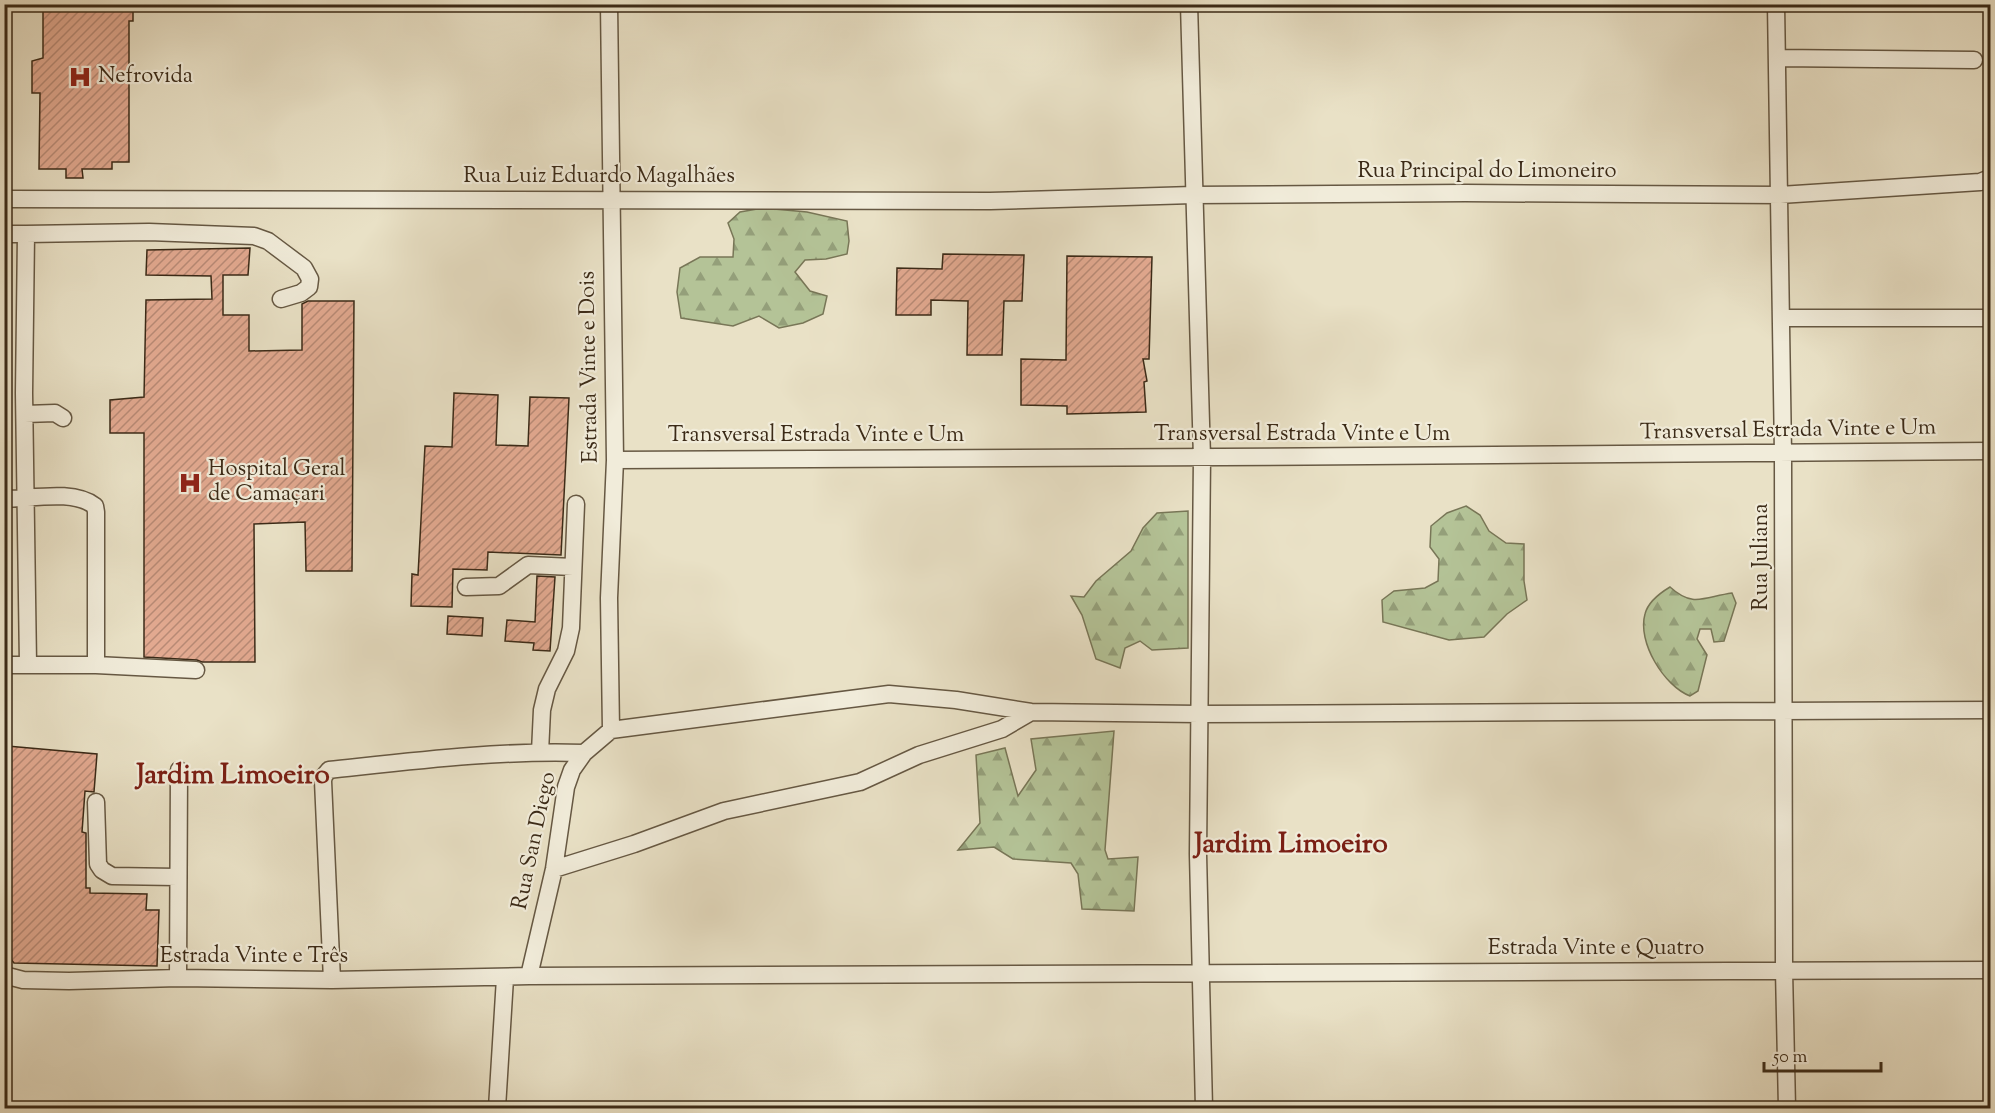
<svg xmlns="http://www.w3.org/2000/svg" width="1995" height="1113" viewBox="0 0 1995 1113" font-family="'Sorts Mill Goudy',serif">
  <defs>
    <pattern id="forest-firs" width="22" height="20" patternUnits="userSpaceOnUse" patternTransform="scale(1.5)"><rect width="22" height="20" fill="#b4c397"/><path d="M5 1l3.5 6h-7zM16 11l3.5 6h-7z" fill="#949f7a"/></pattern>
    <pattern id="building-hatch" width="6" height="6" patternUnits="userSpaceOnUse" patternTransform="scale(1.5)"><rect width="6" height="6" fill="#e2a990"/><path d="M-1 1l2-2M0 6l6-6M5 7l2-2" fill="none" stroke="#b88a75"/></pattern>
  </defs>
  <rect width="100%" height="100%" fill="#e9e1c6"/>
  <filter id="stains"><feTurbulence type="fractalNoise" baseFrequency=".00333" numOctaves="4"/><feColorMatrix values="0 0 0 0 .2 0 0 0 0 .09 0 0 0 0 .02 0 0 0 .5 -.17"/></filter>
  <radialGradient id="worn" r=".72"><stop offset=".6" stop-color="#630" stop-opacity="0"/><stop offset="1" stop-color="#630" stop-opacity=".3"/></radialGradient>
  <path fill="url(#forest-firs)" stroke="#787657" stroke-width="1.5" d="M763,208L807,212L847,221L849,241L847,254L826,259L805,260L795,272L810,291L827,296L823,314L803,323L779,328L759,316L733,326L681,318L677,292L680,268L700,257H733L734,239L728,223L740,212Z
    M1466,506L1480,515L1489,531L1506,543L1524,544V581L1527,600L1507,614L1484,637L1449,640L1383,622L1382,600L1394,591L1425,588L1438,581L1439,559L1430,547L1431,526L1447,513Z
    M1188,511V648L1152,650L1140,641L1125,648L1120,668L1096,659L1082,615L1071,596L1084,597L1096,581L1131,551L1143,528L1157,513Z
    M1670,587C1693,608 1704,597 1732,593L1736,603L1724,641L1714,642L1711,629H1700L1697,639L1707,655L1698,691L1690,696C1664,686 1637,642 1645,614C1648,602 1660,593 1670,587Z
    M1114,731L1105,850L1108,859L1138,857L1134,911L1082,909L1078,874L1071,863L1013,859L994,847L958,850L980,823L976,755L1005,748L1018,796L1036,770L1031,739Z"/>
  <path fill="url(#building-hatch)" stroke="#3b2a17" stroke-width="1.5" d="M43,4H133V21H129V162H112V169H82L83,178H66V169H39L40,93H32V61L43,58Z
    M250,248L248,275H223V315H249V351L302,350V304L308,301H354L352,571H306L305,522L254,524L255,662H202L197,660L144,657V433H110V400L144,397L146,300L212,299L211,276L146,275L147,250Z
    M943,254L1024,255L1022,301H1004L1002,355H967L968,301L931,300V315H896L897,268L942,269Z
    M1067,256L1152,257L1149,359H1143L1147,381L1144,382L1146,412L1067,414V406L1021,405V359L1066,360Z
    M454,393L498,395L496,445L528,446L530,397L569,398L561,555L488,552L487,570L453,569L452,607L411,606L412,574L418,575L425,446L452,447Z
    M537,576L555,577L550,651L533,650L534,643L505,641L507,620L535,622Z
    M448,616L483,618L482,636L447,634Z
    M7,746L97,754L94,792L85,791L82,832L86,833V888H90V893L147,894L146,910H159L157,966L14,963L6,953L7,831L4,774Z"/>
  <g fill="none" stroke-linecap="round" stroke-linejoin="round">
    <g stroke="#665843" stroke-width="19">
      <path id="minor" d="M609,4L615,460L609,598L611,730
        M1189,4L1202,458L1198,854L1204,1108
        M1776,4L1783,454L1784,970L1787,1108
        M1777,58L1974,60
        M4,199L990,201L1193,195L1465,193L1780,195L1980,182L1990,178
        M4,234H26L24,393L28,664
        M26,234L149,232L254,236L268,241L304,268L310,279L309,287L301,293L281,299
        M1781,318H1990
        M25,414L55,413L63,418
        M615,460C1073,456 1532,458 1990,451
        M4,499C31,499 73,489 95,506L96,512V665H4
        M466,587L499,586L528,565L573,567
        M96,665L196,670
        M611,730L889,694L956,700L1031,712L1199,714L1990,710
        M540,752L542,710L547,689L566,651L571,628L576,504
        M96,802L98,864L102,870L112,876L177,877
        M554,869L634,844L724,811L860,782L919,755L1002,729L1031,712
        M4,975L23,980L69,981L178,978L332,980L529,976L1990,970
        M529,976L554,869L566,787L572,770L584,753L611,730
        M178,978L179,770
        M332,980L323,781L324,776L329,770C413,761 499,750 584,753
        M497,1108L505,978"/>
    </g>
    <use href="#minor" stroke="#f1ecda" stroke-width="16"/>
  </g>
  <defs>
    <g id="hospital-bare" transform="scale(1.8)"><path d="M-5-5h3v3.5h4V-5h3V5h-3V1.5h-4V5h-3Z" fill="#8f2418" stroke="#f1ecda" stroke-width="2.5" paint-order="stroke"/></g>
  </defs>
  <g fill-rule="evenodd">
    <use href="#hospital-bare" x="80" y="77"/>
    <use href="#hospital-bare" x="190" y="483"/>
  </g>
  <g text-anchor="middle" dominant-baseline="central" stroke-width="4.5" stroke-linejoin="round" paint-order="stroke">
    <g font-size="22" fill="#3b2a17" stroke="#f1ecda" text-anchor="start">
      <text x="98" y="77">Nefrovida</text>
      <text x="208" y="470">Hospital Geral<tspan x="208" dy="25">de Camaçari</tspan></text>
    </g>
    <g font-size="22" fill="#3b2a17" stroke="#f1ecda">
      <text x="1487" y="172">Rua Principal do Limoneiro</text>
      <text x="599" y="177">Rua Luiz Eduardo Magalhães</text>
      <text transform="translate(590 367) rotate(-91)">Estrada Vinte e Dois</text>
      <text transform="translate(1788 431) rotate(-1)">Transversal Estrada Vinte e Um</text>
      <text x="1302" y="435">Transversal Estrada Vinte e Um</text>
      <text x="816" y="436">Transversal Estrada Vinte e Um</text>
      <text transform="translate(1762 557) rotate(-90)">Rua Juliana</text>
      <text transform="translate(535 841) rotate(-78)">Rua San Diego</text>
      <text x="1596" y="949">Estrada Vinte e Quatro</text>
      <text x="254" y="957">Estrada Vinte e Três</text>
    </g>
    <g font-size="28" font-weight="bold" fill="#7a1f14" stroke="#f1ecda">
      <text x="233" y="776">Jardim Limoeiro</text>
      <text x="1291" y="845">Jardim Limoeiro</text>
    </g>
  </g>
  <rect width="1995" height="1113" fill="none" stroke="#e9e1c6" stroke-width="24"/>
  <rect x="6" y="6" width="1983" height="1101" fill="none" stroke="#3b2a17" stroke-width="3"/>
  <rect x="12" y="12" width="1971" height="1089" fill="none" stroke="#3b2a17" stroke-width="1.5"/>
  <path d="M1764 1062v9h117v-9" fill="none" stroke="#3b2a17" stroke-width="3"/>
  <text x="1773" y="1062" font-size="18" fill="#3b2a17" stroke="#f1ecda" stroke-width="4.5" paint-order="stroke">50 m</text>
  <rect width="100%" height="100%" filter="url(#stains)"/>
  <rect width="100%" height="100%" fill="url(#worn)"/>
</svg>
